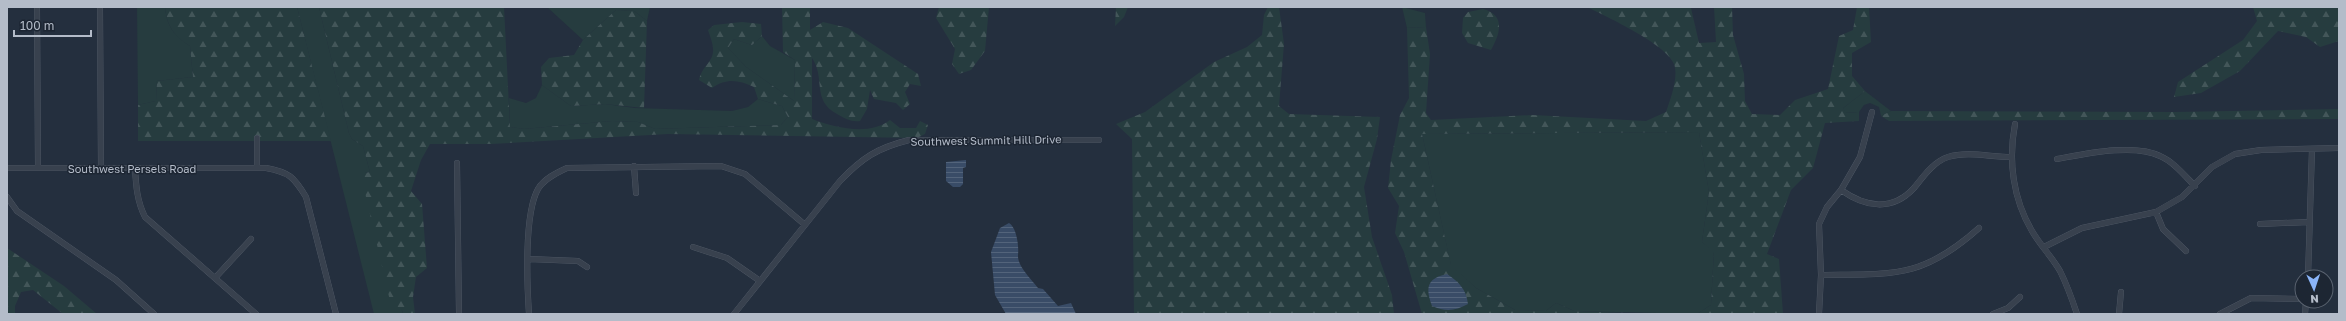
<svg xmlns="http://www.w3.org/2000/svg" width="2346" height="321" viewBox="0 0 2346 321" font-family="'Golos Text',sans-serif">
  <defs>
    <pattern id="forest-firs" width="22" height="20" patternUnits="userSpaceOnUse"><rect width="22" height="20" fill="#263c3f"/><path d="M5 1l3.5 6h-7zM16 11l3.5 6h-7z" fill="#435659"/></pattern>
    <pattern id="water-rules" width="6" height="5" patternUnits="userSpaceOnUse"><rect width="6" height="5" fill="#394c67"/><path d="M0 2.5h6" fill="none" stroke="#53647b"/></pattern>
  </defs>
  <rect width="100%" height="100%" fill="#242f3e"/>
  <path fill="#263c3f" d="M137,7H165C167,27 174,35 190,46L193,77L157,81L156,101L138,105Z
    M297,7H319L349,133L352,139L363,146L370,172L365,173L403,314H374Z
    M547,7H650L647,21L634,11L616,10L583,40Z
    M1402,7L1425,13L1426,27L1407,28Z
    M762,36L770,46L795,60L794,101L746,67L728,48L734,39L752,45Z
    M542,85L571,106L605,104L635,108L732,111L748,107L758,99L782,106L788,117L781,125L655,129L638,122L612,121L524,129L510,127L509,98L526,103L536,98Z
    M1865,91L1891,111L1881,116L1879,107L1870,103L1864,105L1859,112L1845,113L1843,108Z
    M1699,132L1709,192L1702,242L1714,251L1711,305L1697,314L1574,311L1556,303L1546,311L1515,310L1476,288L1451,266L1422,134Z"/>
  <path fill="url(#forest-firs)" d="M165,7H297L331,141H138V105L156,101L157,81L193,77L190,46C174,36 167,26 165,7Z
    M319,7H504L510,127L524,129L612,121L638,122L655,129L781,125L788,117L782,106L758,99L754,87C738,80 727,78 712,88L699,80C702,66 712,63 713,52C714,46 710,36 708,30L714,25L742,22L761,24L762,36L752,45L734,39L728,48L746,67L794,101L795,60L783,52L782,7H810V30L823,22L848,28L918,74L921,86L910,84L905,92L910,104L903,110L896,103L874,99L870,90L867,109L860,121C851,122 846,119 837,114C811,100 826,78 812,58V119C835,128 870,136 890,120L900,128H916L920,121L928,125L925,134L917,138L668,134L491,144H430L421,160L411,191L422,204L427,268L416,277L413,297L415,314H403L402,310L390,301L363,184L365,173L370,172L363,146L352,139L349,133Z
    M939,7H989L985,51L971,70L959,74L952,64L955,49L936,18Z
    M1116,7H1128L1124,17L1115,26Z
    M1268,7H1279L1284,44L1279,106L1289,114L1380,117L1377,139L1364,187L1372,237L1392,295L1394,314H1134L1132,139L1116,124L1145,112L1214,62L1247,47L1262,35L1264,15Z
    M1587,7L1691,8L1699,43L1716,42L1714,7H1732L1733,35L1744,74L1745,101L1752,114L1780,115L1795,100L1828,89L1839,36L1853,30L1857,7H1869L1871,42L1852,53V76L1865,91L1843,108L1846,113L1859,112V121L1825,123L1813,168L1791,190L1767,254L1779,259L1783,314H1697L1711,305L1714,252L1702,242L1709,192L1699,132L1422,134L1451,265L1476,288L1515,310L1546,311L1556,303L1574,311L1655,314H1422L1404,252L1395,233L1399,206L1388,188L1391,160L1400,115L1409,98L1407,28L1426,27L1430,54L1426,113L1431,120L1533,115L1646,121L1666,112C1670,100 1679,77 1674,64C1666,44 1607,17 1587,7Z
    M2253,7H2339V41L2320,47L2306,37L2278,31L2240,71L2201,93L2174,97L2178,82L2243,40L2257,21Z
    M1483,9C1506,15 1500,34 1491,50L1468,43L1462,33L1463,18L1468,12Z
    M616,10L634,11L647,21L644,108L605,104L571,106L542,85L541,67L549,58L574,55L583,40Z
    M2339,109V119L1889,121L1881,116L1891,111L2175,112Z
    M7,248L64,286L97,314H63L33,290L21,292L15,306V314H7Z"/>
  <path fill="url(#water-rules)" d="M966,160V167L963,168V184L960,187H953L946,181V162Z
    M1009,223C1017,228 1019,247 1018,255C1017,266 1032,280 1038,288L1043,289L1058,306L1071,303L1076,314H1006L995,295L991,252L1000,228Z
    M1447,274C1459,282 1466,289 1468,304C1455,311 1446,312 1432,306C1425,288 1427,278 1447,274Z"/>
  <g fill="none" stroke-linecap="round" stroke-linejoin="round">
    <g stroke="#565f6c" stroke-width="6">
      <path id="minor" d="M37,7L38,168
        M100,7L101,168
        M2015,124C2008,161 2013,199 2032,231C2040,245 2052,257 2060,271C2067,285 2072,299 2077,314
        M2057,159C2085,154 2134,143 2160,156C2174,162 2185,176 2195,186
        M457,163L459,314
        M634,166L636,193
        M7,168H266C289,172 294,177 306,197L336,314
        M135,168C136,186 137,201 145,217L256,314
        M257,168V138
        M1841,190C1865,207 1892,212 1914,188C1923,177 1933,162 1948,157C1968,151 1990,157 2011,157
        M7,197L17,211L116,280L154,314
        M2156,212L2163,229L2186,251
        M2260,224L2309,222
        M693,247L727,258L760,281
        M2044,247L2082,228L2156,212L2182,197L2212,167L2235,154L2261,150L2339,148
        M529,259L578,261L587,267
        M1821,275C1893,274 1922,279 1979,228
        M2308,277L2312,149
        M215,278L251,239
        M529,314C527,284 524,214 538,189C544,179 556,173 567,168L721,166L745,174L804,224
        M734,314L840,181C862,158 877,148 909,140H1099
        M1819,314L1821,275L1819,224L1827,207L1841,190L1860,157L1872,112
        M1993,314L2008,308L2020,297
        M2119,314L2121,292
        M2220,314L2251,298L2302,299
        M2305,314L2306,301"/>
    </g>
    <use href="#minor" stroke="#38414e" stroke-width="5.5"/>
  </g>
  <g text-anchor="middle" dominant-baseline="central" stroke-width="3" stroke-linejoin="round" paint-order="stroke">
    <g font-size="11" fill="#b4bcc9" stroke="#1d2633">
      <text transform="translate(986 140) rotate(-1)">Southwest Summit Hill Drive</text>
      <text x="132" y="168">Southwest Persels Road</text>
    </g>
  </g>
  <rect width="2346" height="321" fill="none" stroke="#b4bcc9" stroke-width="16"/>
  <g transform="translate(2314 289) rotate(177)"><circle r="19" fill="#1d2633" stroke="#59626f"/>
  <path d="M0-3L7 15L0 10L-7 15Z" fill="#8ab4f8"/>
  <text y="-6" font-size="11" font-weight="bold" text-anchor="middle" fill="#b4bcc9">N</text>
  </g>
  <path d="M14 30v6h77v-6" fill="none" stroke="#b4bcc9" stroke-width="2"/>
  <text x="20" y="30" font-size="12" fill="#b4bcc9" stroke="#1d2633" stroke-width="3" paint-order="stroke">100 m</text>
</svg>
